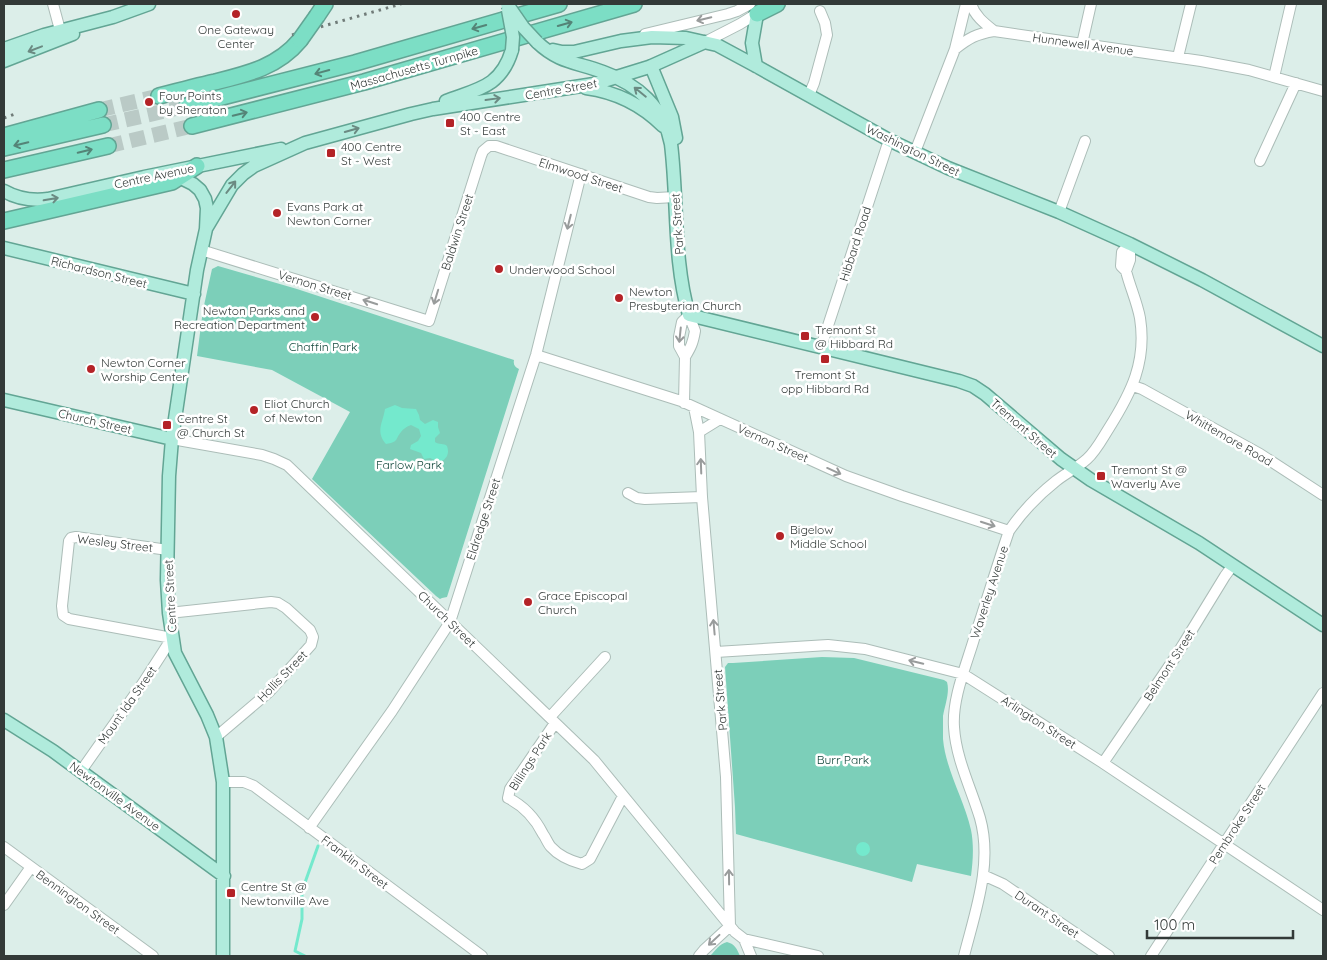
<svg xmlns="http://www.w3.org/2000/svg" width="1327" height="960" viewBox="0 0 1327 960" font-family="Quicksand,sans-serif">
  <rect width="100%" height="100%" fill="#dceee9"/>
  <path fill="#7ccfb9" d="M218,266L297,289L514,360C513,365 515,367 519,369L447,597L442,598L440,599L436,596L312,479L350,412L272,370L197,356L203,310L212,269Z
    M822,657L854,658L944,680L947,682C950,692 945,705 943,716C943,723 943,731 943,739C946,771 964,799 971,830C974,845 973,861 971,876L917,864L912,882L736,834L735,807L725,667L728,663H733Z
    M727,942C735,944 737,949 740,956H710C716,950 719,944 727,942Z"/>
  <path fill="#74e9cd" d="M395,405L402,408L416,409L419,415L420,420L425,424L433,420L438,422V427L440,433L435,438V442C439,445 444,443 447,446C450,454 446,460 439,462L430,458L424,459L421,453L410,449L411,445L418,441L421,436L419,429L411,425C408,426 403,429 401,432C395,439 399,442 386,444C375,431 383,423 385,409Z
    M856 849a7 7 0 1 1 14 0a7 7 0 1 1-14 0Z"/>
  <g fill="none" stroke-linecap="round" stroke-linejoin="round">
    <path stroke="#74e9cd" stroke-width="3" d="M305,956L295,951L302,919V891L318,846"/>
    <path stroke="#bacac6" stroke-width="15" stroke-dasharray="15 8" stroke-linecap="butt" d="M99,110L159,96
      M103,125L187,106
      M108,146L192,126"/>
    <g stroke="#acbdb8" stroke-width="12">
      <path id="minor" d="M53,4L60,30
        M971,4C975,16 984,23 994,31
        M645,34L728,14L737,11L750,4
        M705,42L740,24L761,11
        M1082,44L1091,4
        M955,49L966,4
        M1178,57L1191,4
        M1274,77L1291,4
        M809,95L814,83L827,35L825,23L820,11
        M915,152L955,49C969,38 976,34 994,31L1201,61L1249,70L1323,91
        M1260,161L1296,83
        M1059,212L1085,141
        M201,250L429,321L481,156L483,151L489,146H496L649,197L657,198L675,197
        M821,347L889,140
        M536,355L681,401L846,476L902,496L1009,531
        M1133,386L1142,389L1260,454L1323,495
        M684,403L685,357L679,346V337L682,322L689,315L695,331C693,343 691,347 685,357
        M694,407L699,432L702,497L726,777L730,926L704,950L699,956
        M699,432L720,419
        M172,439L262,455L274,459L287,465L594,760L735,932L744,939L818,956
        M628,493L637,498L645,499L702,497
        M169,613L271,602L278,603L286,608L310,630L313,637L311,645L269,692L216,737
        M716,652L828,645L865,649L963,674L1103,763L1323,910
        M550,717L605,657
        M555,723L510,789L508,798C524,806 535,818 543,834C546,838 548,844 551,847C559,856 571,861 582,864L590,859L623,796
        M1103,763L1176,656L1225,576L1233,565
        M81,771L143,683L172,638L69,619L63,615L62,606L69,541L71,538L76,537L168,550
        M223,782H244L254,786L482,956
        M309,828L392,711L450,622L536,355L581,174
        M4,847L153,956
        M983,875L1003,884L1109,956
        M4,905L31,867
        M744,939L751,956
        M964,956C975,912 993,864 980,818C971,788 956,759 954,727C952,699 966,666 974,639C986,603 997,566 1009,531C1022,512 1037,496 1056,481C1066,473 1077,468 1087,459C1096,451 1102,439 1109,428C1131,393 1147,362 1140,318C1137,302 1130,287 1126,271L1121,266L1122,252L1130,244V260L1126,271
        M1151,956L1224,844L1323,693"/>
    </g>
    <g stroke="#62a594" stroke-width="15">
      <path id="major" d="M537,42C559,63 576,62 603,72C637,84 664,107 671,144C678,201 673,260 689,315L959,381L973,386L985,394L1061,459L1091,480L1199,543L1323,625
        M4,49L44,35L113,17L149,4
        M553,50L562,52H574L621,41L652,37L686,38L717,45L756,66L889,140L948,168L1059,212L1130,244L1202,280L1323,346
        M4,61L73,34
        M651,66L672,117L676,138
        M756,66L752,43L757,14
        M586,88C616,92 641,104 663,126
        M446,101C478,89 501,87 512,50
        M169,172L193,184L200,190L205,199L207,208L206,229L197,270L172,439L169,476L167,580L169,613L175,653L207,715L216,737L223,782V956
        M4,191C18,199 32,201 48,199L144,177L281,149
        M207,227L232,185L243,174L254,166L305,143L411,114L433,109L594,84L649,67L705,42
        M4,248L194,294
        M4,400L172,439
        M4,720L53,751L224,876"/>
    </g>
    <g stroke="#62a594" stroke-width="18">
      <path id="highway" d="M757,14L777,4
        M317,16L325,4
        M159,96C178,91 197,86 215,82C247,74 278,67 300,40
        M187,106L355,63L559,4
        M192,126L364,82L634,4
        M4,136L99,110
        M4,148L103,125
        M4,170L108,146
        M4,221L172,182L197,166"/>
    </g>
    <use href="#minor" stroke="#fff" stroke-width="10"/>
    <use href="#major" stroke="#b0ebdc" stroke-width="12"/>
    <use href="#highway" stroke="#7cdec5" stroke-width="15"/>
    <path stroke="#707b78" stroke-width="3" stroke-dasharray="2.5 5" stroke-linecap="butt" d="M292,35L401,4
      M4,118L15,114"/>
    <g stroke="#62a594" stroke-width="15" stroke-linecap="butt">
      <path id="major-bridge" d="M507,4L523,27L537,42
        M508,10L513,37L512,50"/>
    </g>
    <g stroke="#62a594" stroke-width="18" stroke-linecap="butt">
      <path id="highway-bridge" d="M300,40L317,16"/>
    </g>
    <use href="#major-bridge" stroke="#b0ebdc" stroke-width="12"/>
    <use href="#highway-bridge" stroke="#7cdec5" stroke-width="15"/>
  </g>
  <defs><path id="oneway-shaft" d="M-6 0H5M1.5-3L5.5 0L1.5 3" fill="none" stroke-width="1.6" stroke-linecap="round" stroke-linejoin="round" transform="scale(1.25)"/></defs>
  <g stroke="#999c9c">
    <use href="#oneway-shaft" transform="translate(704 19) rotate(167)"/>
    <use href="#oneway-shaft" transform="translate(569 222) rotate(104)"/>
    <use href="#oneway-shaft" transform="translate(436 297) rotate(107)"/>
    <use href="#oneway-shaft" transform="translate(370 302) rotate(-162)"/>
    <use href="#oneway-shaft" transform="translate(680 335) rotate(96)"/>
    <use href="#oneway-shaft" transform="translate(701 466) rotate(-92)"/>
    <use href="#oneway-shaft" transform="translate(834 471) rotate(24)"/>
    <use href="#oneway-shaft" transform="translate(988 524) rotate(18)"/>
    <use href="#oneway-shaft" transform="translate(714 627) rotate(-95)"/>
    <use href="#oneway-shaft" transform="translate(916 662) rotate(-166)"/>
    <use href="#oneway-shaft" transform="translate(729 877) rotate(-91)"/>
    <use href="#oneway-shaft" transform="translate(714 940) rotate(137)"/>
  </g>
  <g stroke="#548477">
    <use href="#oneway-shaft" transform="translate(565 24) rotate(-16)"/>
    <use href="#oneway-shaft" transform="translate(479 27) rotate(164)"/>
    <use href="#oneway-shaft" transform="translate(322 72) rotate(165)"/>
    <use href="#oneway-shaft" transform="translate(240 114) rotate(-14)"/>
    <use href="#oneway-shaft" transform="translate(21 144) rotate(167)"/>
    <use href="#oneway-shaft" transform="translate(85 151) rotate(-13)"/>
  </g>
  <g stroke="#6b8a82">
    <use href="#oneway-shaft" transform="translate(35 49) rotate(159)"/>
    <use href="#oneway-shaft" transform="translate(640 92) rotate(-141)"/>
    <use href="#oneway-shaft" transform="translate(493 99) rotate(-8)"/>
    <use href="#oneway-shaft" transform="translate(352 130) rotate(-16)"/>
    <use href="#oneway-shaft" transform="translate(231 187) rotate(-52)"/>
    <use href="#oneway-shaft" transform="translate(51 199) rotate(-10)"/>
  </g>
  <g fill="#b42327" stroke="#fff" stroke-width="2">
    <circle cx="236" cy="14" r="5"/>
    <circle cx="149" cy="102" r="5"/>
    <rect x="445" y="118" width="10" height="10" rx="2.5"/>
    <rect x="326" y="148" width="10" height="10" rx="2.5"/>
    <circle cx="277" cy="213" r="5"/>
    <circle cx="499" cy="269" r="5"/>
    <circle cx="619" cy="298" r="5"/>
    <circle cx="315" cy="317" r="5"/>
    <rect x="800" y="331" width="10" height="10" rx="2.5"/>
    <rect x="820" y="354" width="10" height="10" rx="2.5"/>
    <circle cx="91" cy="369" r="5"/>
    <circle cx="254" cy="410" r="5"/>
    <rect x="162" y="420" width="10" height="10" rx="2.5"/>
    <rect x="1096" y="471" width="10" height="10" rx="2.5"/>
    <circle cx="780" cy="536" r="5"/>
    <circle cx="528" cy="602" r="5"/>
    <rect x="226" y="888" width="10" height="10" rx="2.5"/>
  </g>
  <g text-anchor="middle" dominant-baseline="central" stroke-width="5" stroke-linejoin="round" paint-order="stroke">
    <g font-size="12" fill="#333a38" stroke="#fff" text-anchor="start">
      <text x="236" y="29" text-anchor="middle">One Gateway<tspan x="236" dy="14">Center</tspan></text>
      <text x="159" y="95">Four Points<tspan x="159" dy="14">by Sheraton</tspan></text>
      <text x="460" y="116">400 Centre<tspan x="460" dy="14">St - East</tspan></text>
      <text x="341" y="146">400 Centre<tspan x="341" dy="14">St - West</tspan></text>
      <text x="287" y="206">Evans Park at<tspan x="287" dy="14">Newton Corner</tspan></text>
      <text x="509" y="269">Underwood School</text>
      <text x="629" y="291">Newton<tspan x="629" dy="14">Presbyterian Church</tspan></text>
      <text x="305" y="310" text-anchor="end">Newton Parks and<tspan x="305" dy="14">Recreation Department</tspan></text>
      <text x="815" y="329">Tremont St<tspan x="815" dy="14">@ Hibbard Rd</tspan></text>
      <text x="101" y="362">Newton Corner<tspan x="101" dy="14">Worship Center</tspan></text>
      <text x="825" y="374" text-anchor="middle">Tremont St<tspan x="825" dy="14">opp Hibbard Rd</tspan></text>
      <text x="264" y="403">Eliot Church<tspan x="264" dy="14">of Newton</tspan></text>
      <text x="177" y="418">Centre St<tspan x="177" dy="14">@ Church St</tspan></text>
      <text x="1111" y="469">Tremont St @<tspan x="1111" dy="14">Waverly Ave</tspan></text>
      <text x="790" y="529">Bigelow<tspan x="790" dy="14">Middle School</tspan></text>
      <text x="538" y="595">Grace Episcopal<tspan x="538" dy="14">Church</tspan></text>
      <text x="241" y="886">Centre St @<tspan x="241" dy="14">Newtonville Ave</tspan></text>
    </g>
    <g font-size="12" fill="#333a38" stroke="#fff">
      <text transform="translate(1083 44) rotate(8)">Hunnewell Avenue</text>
      <text transform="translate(414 68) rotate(-16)">Massachusetts Turnpike</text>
      <text transform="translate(561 89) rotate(-10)">Centre Street</text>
      <text transform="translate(913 150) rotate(26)">Washington Street</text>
      <text transform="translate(581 175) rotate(18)">Elmwood Street</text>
      <text transform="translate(154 176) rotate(-12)">Centre Avenue</text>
      <text transform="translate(677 224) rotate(-94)">Park Street</text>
      <text transform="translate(457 232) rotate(-72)">Baldwin Street</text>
      <text transform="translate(855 244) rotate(-72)">Hibbard Road</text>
      <text transform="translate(99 272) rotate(14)">Richardson Street</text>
      <text transform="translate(315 285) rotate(17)">Vernon Street</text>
      <text transform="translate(95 421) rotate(13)">Church Street</text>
      <text transform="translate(1024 428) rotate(41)">Tremont Street</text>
      <text transform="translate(1229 438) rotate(30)">Whittemore Road</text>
      <text transform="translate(773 443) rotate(24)">Vernon Street</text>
      <text transform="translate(483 519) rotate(-72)">Eldredge Street</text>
      <text transform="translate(115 543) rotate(7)">Wesley Street</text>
      <text transform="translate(989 592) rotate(-72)">Waverley Avenue</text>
      <text transform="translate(170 596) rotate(-93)">Centre Street</text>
      <text transform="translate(447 619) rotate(44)">Church Street</text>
      <text transform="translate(1169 665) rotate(-57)">Belmont Street</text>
      <text transform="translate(282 676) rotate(-46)">Hollis Street</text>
      <text transform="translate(720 700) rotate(-95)">Park Street</text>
      <text transform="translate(127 705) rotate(-55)">Mount Ida Street</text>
      <text transform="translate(1039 722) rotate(33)">Arlington Street</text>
      <text transform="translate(530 761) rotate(-57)">Billings Park</text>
      <text transform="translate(115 796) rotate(36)">Newtonville Avenue</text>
      <text transform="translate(1237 824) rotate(-57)">Pembroke Street</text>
      <text transform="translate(355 862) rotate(37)">Franklin Street</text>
      <text transform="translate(78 902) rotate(36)">Bennington Street</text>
      <text transform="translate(1047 914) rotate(34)">Durant Street</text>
    </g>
    <g font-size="12" fill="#12473b" stroke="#fff">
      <text x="323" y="346">Chaffin Park</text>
      <text x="409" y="464">Farlow Park</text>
      <text x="843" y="759">Burr Park</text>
    </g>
  </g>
  <rect width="1327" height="960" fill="none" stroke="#333a38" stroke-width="10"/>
  <path d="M1147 930v8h146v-8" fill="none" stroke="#333a38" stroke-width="2.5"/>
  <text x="1154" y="930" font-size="15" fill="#333a38" stroke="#ffffff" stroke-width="4" paint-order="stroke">100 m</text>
</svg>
